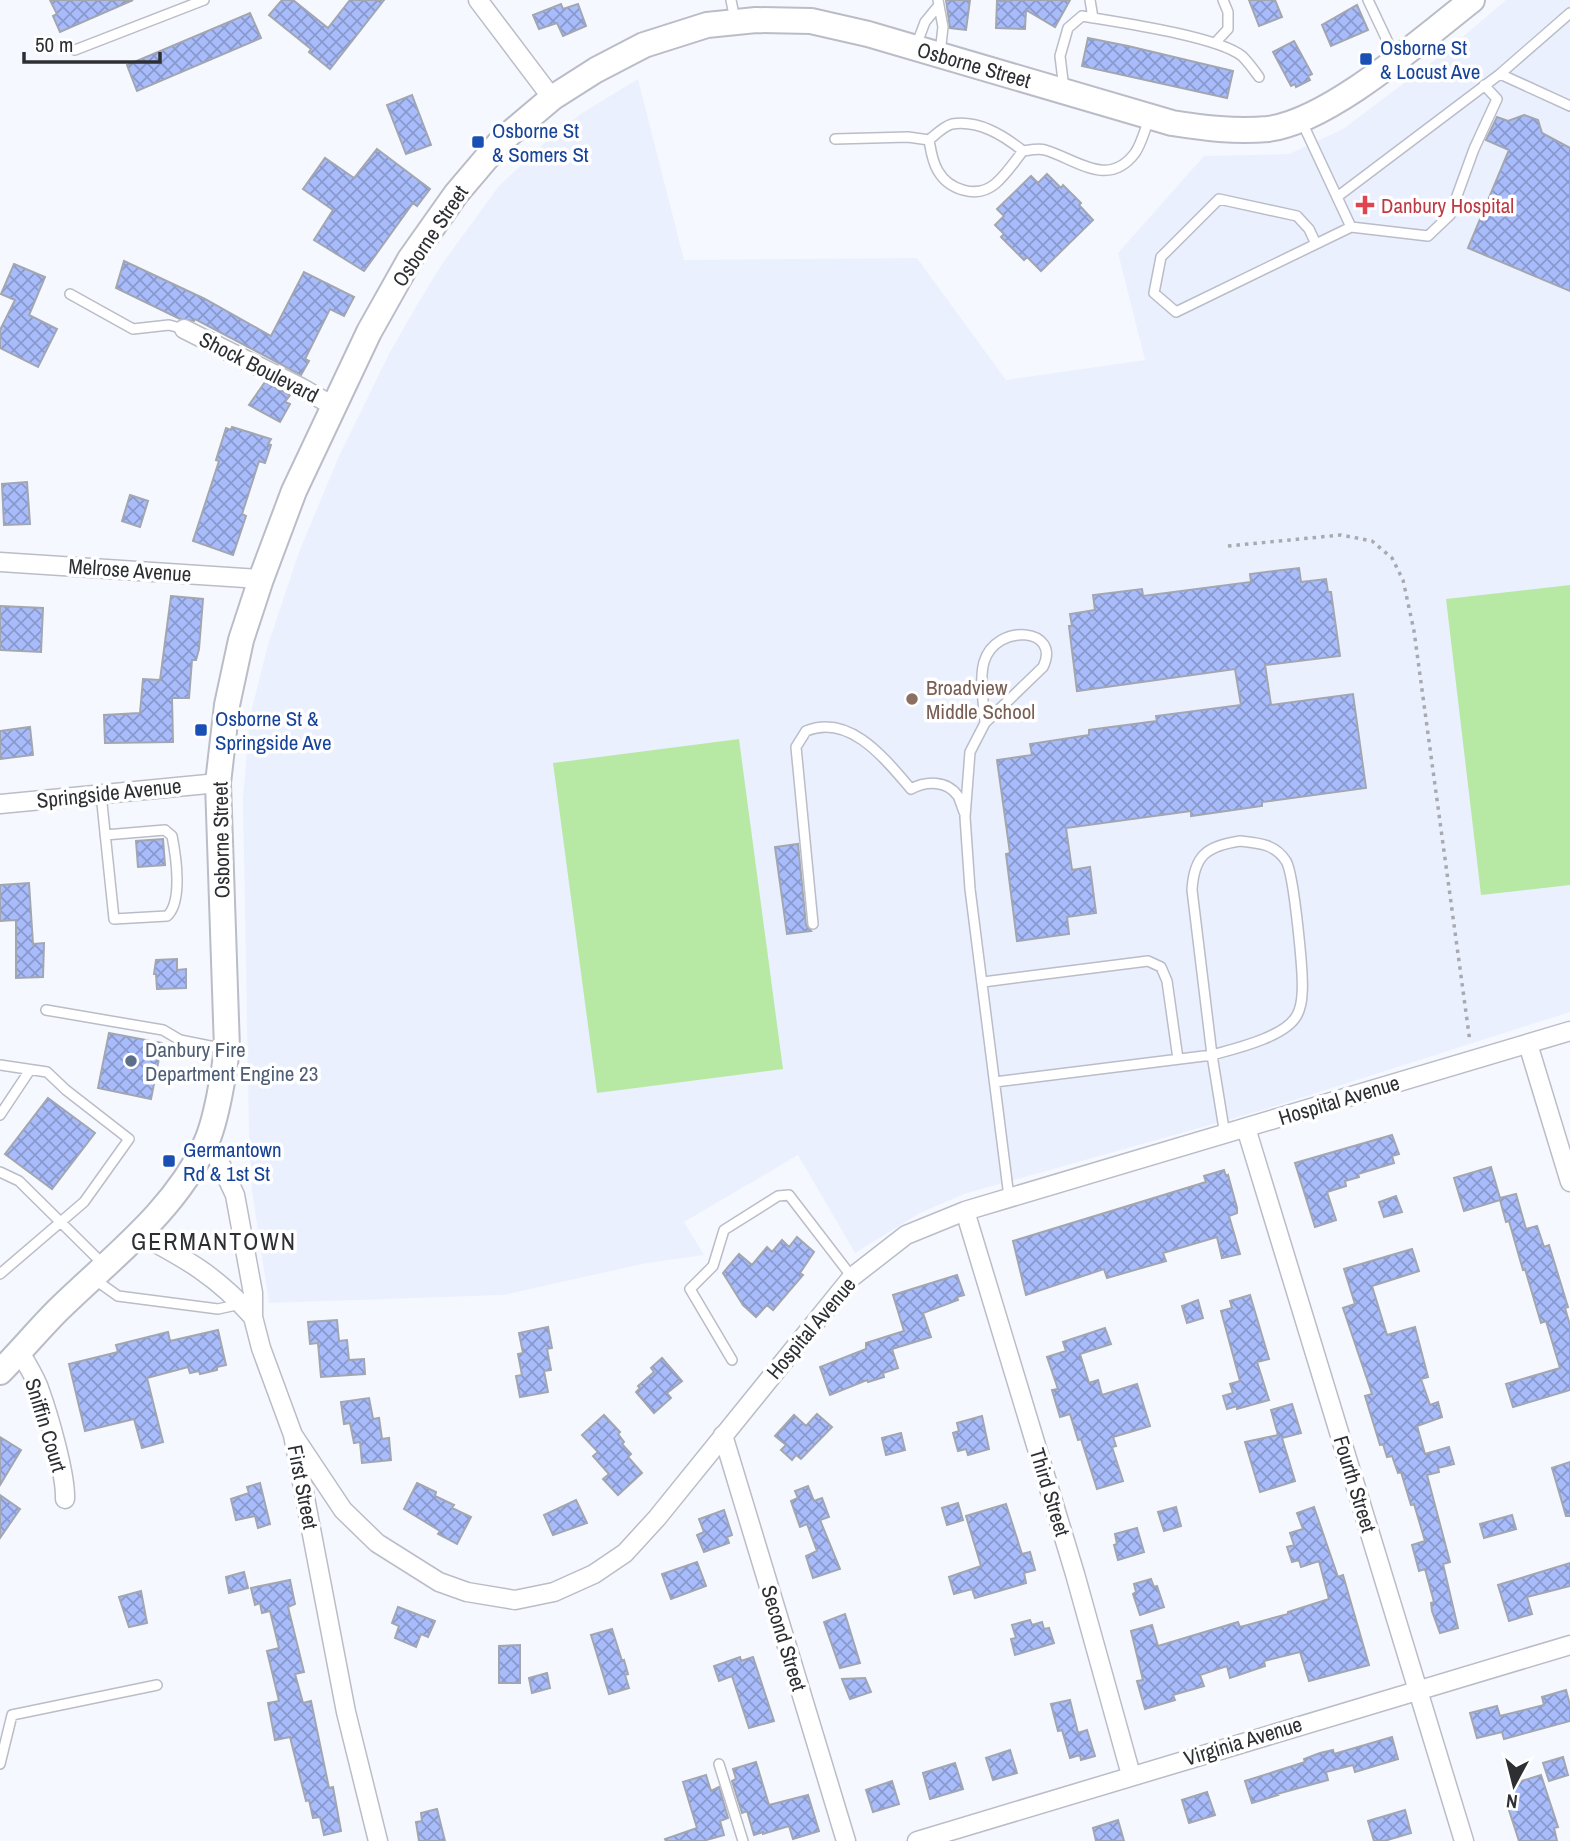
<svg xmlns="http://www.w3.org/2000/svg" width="1570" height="1841" viewBox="0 0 1570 1841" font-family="'Archivo Narrow',sans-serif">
  <defs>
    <pattern id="building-cross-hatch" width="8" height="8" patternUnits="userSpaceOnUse" patternTransform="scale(1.75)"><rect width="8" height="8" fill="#a8bcfc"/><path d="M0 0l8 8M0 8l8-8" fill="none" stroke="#8999cd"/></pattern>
  </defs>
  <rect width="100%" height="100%" fill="#f6f8ff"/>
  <path fill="#ebf0ff" d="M1506,0H1570V1012L1263,1110L964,1194L920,1213L855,1253L798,1155L684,1222L704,1255L647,1263L503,1295L269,1303L252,1191L249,1134L243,798L250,716L268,645L299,552L339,456L390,352L417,305L442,264L499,186L551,137L582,113L638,79L684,260L917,258L1006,380L1145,360L1118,253L1204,156L1289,154L1343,129L1440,56Z"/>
  <path fill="#b8e9a4" d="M1570,585V885L1481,895L1446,599Z
    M739,739L783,1069L597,1093L553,763Z"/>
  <path fill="url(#building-cross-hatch)" stroke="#a2a6b0" stroke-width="2" d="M50,0H133L60,32L53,16L57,14Z
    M282,0H293L328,28L350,0H384L330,69L309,52L311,49L269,15Z
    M946,0H970L966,30L950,28Z
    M1010,0H1070L1055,27L1026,10L1025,29L996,28L997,1H1012Z
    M1249,0H1275L1282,17L1259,26Z
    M561,4L563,9L578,4L586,26L563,36L557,23L539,29L533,15Z
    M1357,5L1368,30L1331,46L1322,25Z
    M250,13L261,38L137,91L127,65Z
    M1088,38L1128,46L1233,71L1227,98L1082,66Z
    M1294,41L1312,74L1308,76L1310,80L1296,87L1295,84L1291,86L1273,52Z
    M412,95L431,145L406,154L387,105Z
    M1524,115L1538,120L1542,133L1570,148V291L1468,248L1509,150L1486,140L1497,117L1508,121Z
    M377,149L430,189L417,206L413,203L364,271L314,240L333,210L303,189L325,158L354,178Z
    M1047,174L1061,188L1063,185L1081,203L1079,205L1093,220L1041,271L1027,257L1024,260L1001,237L1004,234L995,225L1004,216L997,209L1031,176L1038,183Z
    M124,261L205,299L271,336L304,272L354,297L344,316L330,309L305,359L309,361L301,375L195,319L194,321L180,319L116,288Z
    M14,264L45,277L29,315L57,329L38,367L0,348V330L15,300L1,294Z
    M265,382L290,395L285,402L290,404L280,422L249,405Z
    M232,427L271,439L268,444L271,445L265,463L259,461L242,514L246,516L233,555L193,541L219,461L216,460L226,428L231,430Z
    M27,482L30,524L4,525L2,484Z
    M130,495L148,501L140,527L122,521Z
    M1299,568L1301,582L1326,579L1328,592H1331L1340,656L1265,665L1271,705L1353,694L1366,788L1262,802V806L1191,816V811L1066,828L1072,870L1090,867L1096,913L1067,917L1069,934L1017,941L1006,854L1010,853L997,760L1032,755L1030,744L1089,735V730L1157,721L1156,716L1241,705L1235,669L1077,691L1069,626H1072L1070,614L1095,610L1093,595L1142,589L1143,596L1251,582L1250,574Z
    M171,596L203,599L199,649L196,660H192L189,698H172L173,742L105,743L104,715L140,713L143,679L160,680Z
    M0,606L43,608L41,652L0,650Z
    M30,727L33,755L0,759V731Z
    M163,839L165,865L138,867L136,841Z
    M798,844L806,925L811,931L787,934L775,847Z
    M29,883L33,944L44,943L43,977L16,978V920L0,921V885Z
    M177,959V970L186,969V988L157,989L156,974H154L156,960Z
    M109,1033L162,1043L151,1099L98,1088Z
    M48,1098L95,1133L52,1189L5,1154Z
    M1392,1135L1399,1154L1392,1156L1394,1163L1358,1174L1359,1177L1345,1181L1346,1186L1327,1192L1336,1220L1315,1227L1295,1163Z
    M1491,1167L1500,1198L1516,1194L1526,1229L1537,1226L1544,1247L1549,1245L1568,1307L1565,1308L1570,1325V1390L1513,1407L1506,1384L1560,1368L1546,1321L1541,1323L1525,1269L1523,1270L1509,1221L1506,1222L1500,1200L1464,1211L1454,1178Z
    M1224,1170L1226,1176L1228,1175L1237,1208V1213L1229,1216L1240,1254L1222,1258L1217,1237L1163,1253L1166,1261L1107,1278L1104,1269L1026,1295L1013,1241L1206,1182L1204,1176Z
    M1396,1196L1402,1212L1384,1217L1379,1202Z
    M797,1237L814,1252L800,1273L803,1275L773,1310L767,1305L756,1317L743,1305L723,1273L739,1254L752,1265L767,1247L772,1252L782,1240L789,1247Z
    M1412,1249L1419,1271L1372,1286L1387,1335L1415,1327L1428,1377L1421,1379L1430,1405L1438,1402L1442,1417L1417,1426L1425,1454L1449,1447L1454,1464L1438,1468L1439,1472L1427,1475L1450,1562L1443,1564L1458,1628L1440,1633L1432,1611L1431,1603L1434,1602L1425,1569L1419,1571L1412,1545L1425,1541L1414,1504L1411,1505L1401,1472L1398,1473L1392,1456L1387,1457L1383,1444L1380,1445L1365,1396L1372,1394L1343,1308L1355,1304L1344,1269Z
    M957,1275L964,1295L957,1297L958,1300L923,1313L931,1337L892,1349L898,1368L883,1373L884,1377L868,1382L867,1380L830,1395L820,1367L866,1349V1343L904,1331L893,1295Z
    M1250,1295L1269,1359L1257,1362L1269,1400L1237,1409V1406L1227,1409L1223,1396L1233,1393L1230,1384L1240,1381L1221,1311L1232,1308L1230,1301Z
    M1198,1300L1203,1318L1187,1323L1182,1306Z
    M337,1320L339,1341L347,1340L349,1360L364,1359L365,1374L321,1377L318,1343L310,1344L308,1322Z
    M548,1327L552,1348L547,1349L551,1370L544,1371L548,1392L520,1397L516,1376L522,1375L518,1354L523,1353L519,1333Z
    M1105,1328L1111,1344L1080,1354L1089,1383L1098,1380L1102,1395L1137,1384L1150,1426L1113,1437L1116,1446L1112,1447L1123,1481L1097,1489L1081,1439L1078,1440L1070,1414L1060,1417L1052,1390L1058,1389L1047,1357L1066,1351L1063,1342Z
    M218,1330L226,1365L217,1367V1370L200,1374L199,1371L190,1373L188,1367L147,1378L163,1442L142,1448L134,1419L85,1431L69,1364L118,1352L116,1345L168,1332L170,1341Z
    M662,1358L682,1381L667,1393L671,1398L654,1413L636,1392L640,1388L638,1386L654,1372L651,1368Z
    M369,1398L373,1419L379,1418L382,1439L389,1438L391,1460L362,1463L360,1442L354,1443L350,1423L344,1424L341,1402Z
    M1292,1404L1301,1433L1282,1438L1295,1481L1260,1492L1245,1442L1278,1435L1271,1410Z
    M817,1414L832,1427L801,1459L796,1455L792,1460L781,1450L786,1445L775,1436L794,1415L806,1426Z
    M604,1415L620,1432L618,1434L624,1442L622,1444L631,1454L628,1457L642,1473L618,1495L603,1479L609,1474L593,1456L598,1452L582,1435Z
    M982,1416L989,1449L968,1455L966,1449L958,1451L953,1433L959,1431L957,1423Z
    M901,1433L905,1450L886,1455L882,1438Z
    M0,1437L21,1450L0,1485Z
    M1570,1462V1516H1566L1552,1468Z
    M260,1483L270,1524L258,1528L255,1516L236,1520L231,1499L249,1493L247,1487Z
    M417,1483L436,1492L435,1496L454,1505L452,1508L471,1517L457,1544L438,1534L440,1531L404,1509Z
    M808,1486L814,1501L822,1498L829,1517L820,1520L840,1569L813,1578L806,1556L817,1551L807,1524L800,1527L791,1501L798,1498L795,1491Z
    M0,1495L20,1509L0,1538Z
    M576,1500L587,1523L553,1535L544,1515Z
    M958,1503L963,1520L947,1525L942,1508Z
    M1006,1504L1022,1554L1030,1552L1035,1570L1024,1573L1026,1583L975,1598L972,1589L954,1594L949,1577L981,1566L966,1516Z
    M1176,1507L1181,1526L1164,1531L1158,1512Z
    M1314,1507L1338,1577L1343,1575L1369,1665L1309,1681L1300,1652L1264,1661L1265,1666L1230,1678L1227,1666L1200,1675L1204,1686L1173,1695L1175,1700L1145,1709L1137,1681L1143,1680L1131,1631L1152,1625L1158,1646L1238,1622L1240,1627L1288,1614V1612L1329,1599L1319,1561L1301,1567L1299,1560L1292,1562L1287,1547L1294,1545L1290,1533L1303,1529L1297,1513Z
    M724,1510L732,1535L727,1537L729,1543L704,1552L697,1535L704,1532L699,1519Z
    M1512,1515L1516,1529L1484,1538L1480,1524Z
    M1137,1528L1144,1552L1118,1560L1114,1545L1117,1544L1115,1534Z
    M697,1562L706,1586L671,1599L662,1574Z
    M1570,1563V1586L1527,1597L1532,1614L1509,1621L1498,1585Z
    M244,1572L248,1588L229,1593L226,1577Z
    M1151,1579L1154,1587L1157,1586L1164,1607L1140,1615L1133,1594L1136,1592L1134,1584Z
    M290,1580L295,1604L288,1607L304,1672L295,1674L303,1703L311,1701L329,1788L333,1787L341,1831L324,1835L320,1817L313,1818L309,1800L306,1801L290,1737L275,1740L268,1703L279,1701L267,1651L279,1648L270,1611L262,1613L260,1603L255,1605L251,1588Z
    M141,1591L147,1623L129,1627L119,1597Z
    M398,1607L435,1621L428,1637L421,1634L416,1647L395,1638L399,1626L392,1623Z
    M845,1614L860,1663L840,1668L824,1622Z
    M1030,1620L1032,1625L1042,1622L1044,1629L1049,1628L1054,1643L1015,1655L1011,1639L1016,1638L1012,1625Z
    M612,1629L622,1661L624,1660L628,1674L625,1675L629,1688L609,1694L591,1635Z
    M520,1645V1683H499V1646Z
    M740,1657L741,1661L753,1657L774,1721L749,1728L732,1676L719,1681L714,1666Z
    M547,1673L550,1688L532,1693L529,1678Z
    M865,1678L871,1692L850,1699L842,1679Z
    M1566,1690L1570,1705V1721L1504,1739L1502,1732L1477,1738L1470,1713L1497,1706L1500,1716L1544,1705L1542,1697Z
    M1070,1700L1078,1733L1087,1730L1095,1756L1081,1760L1080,1755L1070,1758L1062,1730L1058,1731L1051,1704Z
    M1392,1737L1398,1759L1355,1772L1353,1765L1326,1772L1328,1780L1277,1794L1278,1795L1252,1803L1245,1781L1305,1762L1304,1759L1320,1753L1333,1750L1334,1754Z
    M1010,1750L1017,1773L993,1780L986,1758Z
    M1563,1757L1568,1775L1549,1781L1543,1763Z
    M756,1762L769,1805L808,1795L819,1831L793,1839L789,1826L763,1834V1832L754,1835L747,1811L742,1813L732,1781L736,1779L733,1769Z
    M955,1763L963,1789L930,1799L923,1773Z
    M706,1775L711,1791L719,1787L728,1818L720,1821L724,1835L703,1841H666L665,1839L697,1828L683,1782Z
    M1541,1775L1558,1827L1554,1828L1557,1841H1519L1506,1801L1513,1799L1512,1796L1515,1795L1512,1784Z
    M892,1781L899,1804L873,1812L866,1790Z
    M1207,1792L1215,1815L1189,1823L1182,1800Z
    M437,1809L445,1841H419L416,1822L422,1821L421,1813Z
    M1405,1810L1411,1833L1384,1841H1374L1368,1821Z
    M1118,1820L1124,1841H1096L1093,1828Z"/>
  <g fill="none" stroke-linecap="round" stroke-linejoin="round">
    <g stroke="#babdc8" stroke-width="12">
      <path id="lane" d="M731,0L735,20
        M938,0L943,27L940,53
        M1090,0L1093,18
        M1368,0L1395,57
        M1215,43L1228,29V12L1223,0
        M916,46L925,22L939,5
        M75,50L204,0
        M1500,74L1570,106
        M1064,89L1060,56L1068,28L1082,16C1117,22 1217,36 1242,56C1248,62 1254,70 1259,77
        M1301,120L1351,227L1428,236L1450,215L1474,149L1497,99L1484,85
        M835,139L908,137L929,140C931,151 932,161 938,171C949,190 977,199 995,184C1006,175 1014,162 1023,151C1030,150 1039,148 1045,150C1076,159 1108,189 1135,153C1142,143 1145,128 1150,117
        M929,140C935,135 944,126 952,124C979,120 1003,135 1023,151
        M1337,197L1500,74L1570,13
        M1316,244L1309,229L1297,216L1219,199L1161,257L1154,293L1176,312L1351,227
        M70,294L133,329L169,325L184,329
        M985,723C984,704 979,680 984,662C996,622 1062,628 1043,667L985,723L970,752L965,817L970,889L1009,1197
        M101,794L114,919L167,916C183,902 176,856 172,836L165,830L105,835
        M1240,841C1259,843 1275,844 1286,861C1294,874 1304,977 1302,994C1302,1000 1300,1010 1297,1015C1286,1037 1234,1049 1212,1055L1192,890C1194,855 1207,846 1240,841Z
        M813,924L796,747L806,731C850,713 885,759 911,789C926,781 947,780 958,796C960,800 962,807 964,812
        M983,982L1148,961L1161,967L1167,981L1178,1059
        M46,1010L163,1030L180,1040L225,1049
        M0,1065L47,1072L66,1090L129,1139L84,1202L0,1274
        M995,1082L1212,1055L1225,1135
        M0,1115L30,1070
        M0,1172L19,1181L104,1265
        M94,1279L118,1296L218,1309L241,1304
        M732,1360L690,1289L713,1266L724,1230L778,1196L789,1195L852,1277
        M0,1764L12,1715L157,1685
        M719,1764L743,1841"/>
    </g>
    <g stroke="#babdc8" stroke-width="21">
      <path id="street" d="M478,0L552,98
        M184,329L302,388L333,406
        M0,562L261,579
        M0,804L218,783
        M1528,1044L1570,1182
        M1246,1128L1464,1841
        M207,1142L221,1165L235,1195L253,1293V1317L261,1348L293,1435L346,1712L378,1841
        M965,1211L1075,1574L1131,1775
        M139,1234C186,1259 217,1276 253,1317
        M20,1352C27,1365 36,1378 40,1391C49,1416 66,1475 65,1499
        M293,1435L343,1510L377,1543L439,1582L467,1592L515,1600L554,1592L594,1574L625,1553L657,1518L852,1277L906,1235L965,1211L1570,1031
        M723,1435L846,1841
        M917,1841L1570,1645"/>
    </g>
    <g stroke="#babdc8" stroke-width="28">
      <path id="secondary" d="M0,1372C20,1352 38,1330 58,1310C111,1258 174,1212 206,1143C216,1121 224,1074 227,1049L218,783L227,705L241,640L261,579L294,491L369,332L410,259L456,194L501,141L552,98L596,70L644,45L707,25L756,20L811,21L868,34L1172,123C1204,128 1235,132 1268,129C1330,121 1422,39 1472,0"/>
    </g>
    <path stroke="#a9aab0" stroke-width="3.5" stroke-dasharray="3.5 5" stroke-linecap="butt" d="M1228,546L1341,535L1372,541L1392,558L1403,580L1414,631L1470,1042"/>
    <use href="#lane" stroke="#fff" stroke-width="9"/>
    <use href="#street" stroke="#fff" stroke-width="18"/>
    <use href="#secondary" stroke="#fff" stroke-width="24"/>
  </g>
  <g fill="#1a4fb4" stroke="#fff" stroke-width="2.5">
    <rect x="1359" y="52" width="14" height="14" rx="3.5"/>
    <rect x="471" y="135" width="14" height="14" rx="3.5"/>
    <rect x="194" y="723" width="14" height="14" rx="3.5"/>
    <rect x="162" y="1154" width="14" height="14" rx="3.5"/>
  </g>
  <path fill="#e0444e" stroke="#fff" stroke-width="2.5" d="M1361.5 194.5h7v7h7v7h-7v7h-7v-7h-7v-7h7z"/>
  <circle fill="#8d6e63" stroke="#fff" stroke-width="2.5" cx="912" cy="699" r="7"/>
  <circle fill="#5c6f8a" stroke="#fff" stroke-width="2.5" cx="131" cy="1061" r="7"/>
  <g text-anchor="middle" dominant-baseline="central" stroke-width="7" stroke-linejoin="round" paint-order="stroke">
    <g font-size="21" fill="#164399" stroke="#fff" text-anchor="start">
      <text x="1380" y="47">Osborne St<tspan x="1380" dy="24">&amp; Locust Ave</tspan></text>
      <text x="492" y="130">Osborne St<tspan x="492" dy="24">&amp; Somers St</tspan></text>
      <text x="215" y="718">Osborne St &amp;<tspan x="215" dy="24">Springside Ave</tspan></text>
      <text x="183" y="1149">Germantown<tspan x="183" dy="24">Rd &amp; 1st St</tspan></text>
    </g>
    <g font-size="21" fill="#2e2f33" stroke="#fff">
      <text transform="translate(974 65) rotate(16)">Osborne Street</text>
      <text transform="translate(430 236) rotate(-56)">Osborne Street</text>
      <text transform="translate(259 367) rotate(27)">Shock Boulevard</text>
      <text transform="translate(130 570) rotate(4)">Melrose Avenue</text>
      <text transform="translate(109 793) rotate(-6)">Springside Avenue</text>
      <text transform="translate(221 840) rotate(-91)">Osborne Street</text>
      <text transform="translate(1339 1100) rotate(-17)">Hospital Avenue</text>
      <text transform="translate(811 1328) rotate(-50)">Hospital Avenue</text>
      <text transform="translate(46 1425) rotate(73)">Sniffin Court</text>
      <text transform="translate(1355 1484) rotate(73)">Fourth Street</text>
      <text transform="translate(303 1487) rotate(79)">First Street</text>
      <text transform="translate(1050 1492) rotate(73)">Third Street</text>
      <text transform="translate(784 1638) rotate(73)">Second Street</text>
      <text transform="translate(1243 1741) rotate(-17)">Virginia Avenue</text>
    </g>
    <g font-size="21" fill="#be3a42" stroke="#fff" text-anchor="start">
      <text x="1381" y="205">Danbury Hospital</text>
    </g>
    <g font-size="21" fill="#785e54" stroke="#fff" text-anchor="start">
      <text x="926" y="687">Broadview<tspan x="926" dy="24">Middle School</tspan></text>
    </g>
    <g font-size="21" fill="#4e5e75" stroke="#fff" text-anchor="start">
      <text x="145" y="1049">Danbury Fire<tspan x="145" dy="24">Department Engine 23</tspan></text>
    </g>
    <g font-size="24" letter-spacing="2" fill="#2e2f33" stroke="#fff">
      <text x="214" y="1241">GERMANTOWN</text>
    </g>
  </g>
  <g transform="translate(1514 1785) rotate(187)" stroke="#ffffff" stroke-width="5" paint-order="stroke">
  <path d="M0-5L12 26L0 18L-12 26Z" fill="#2e2f33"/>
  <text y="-10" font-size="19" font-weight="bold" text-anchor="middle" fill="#2e2f33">N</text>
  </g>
  <path d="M24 52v10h136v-10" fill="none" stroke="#2e2f33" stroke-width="3.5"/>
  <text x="35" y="52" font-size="21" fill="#2e2f33" stroke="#ffffff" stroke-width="5" paint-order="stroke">50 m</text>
</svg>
